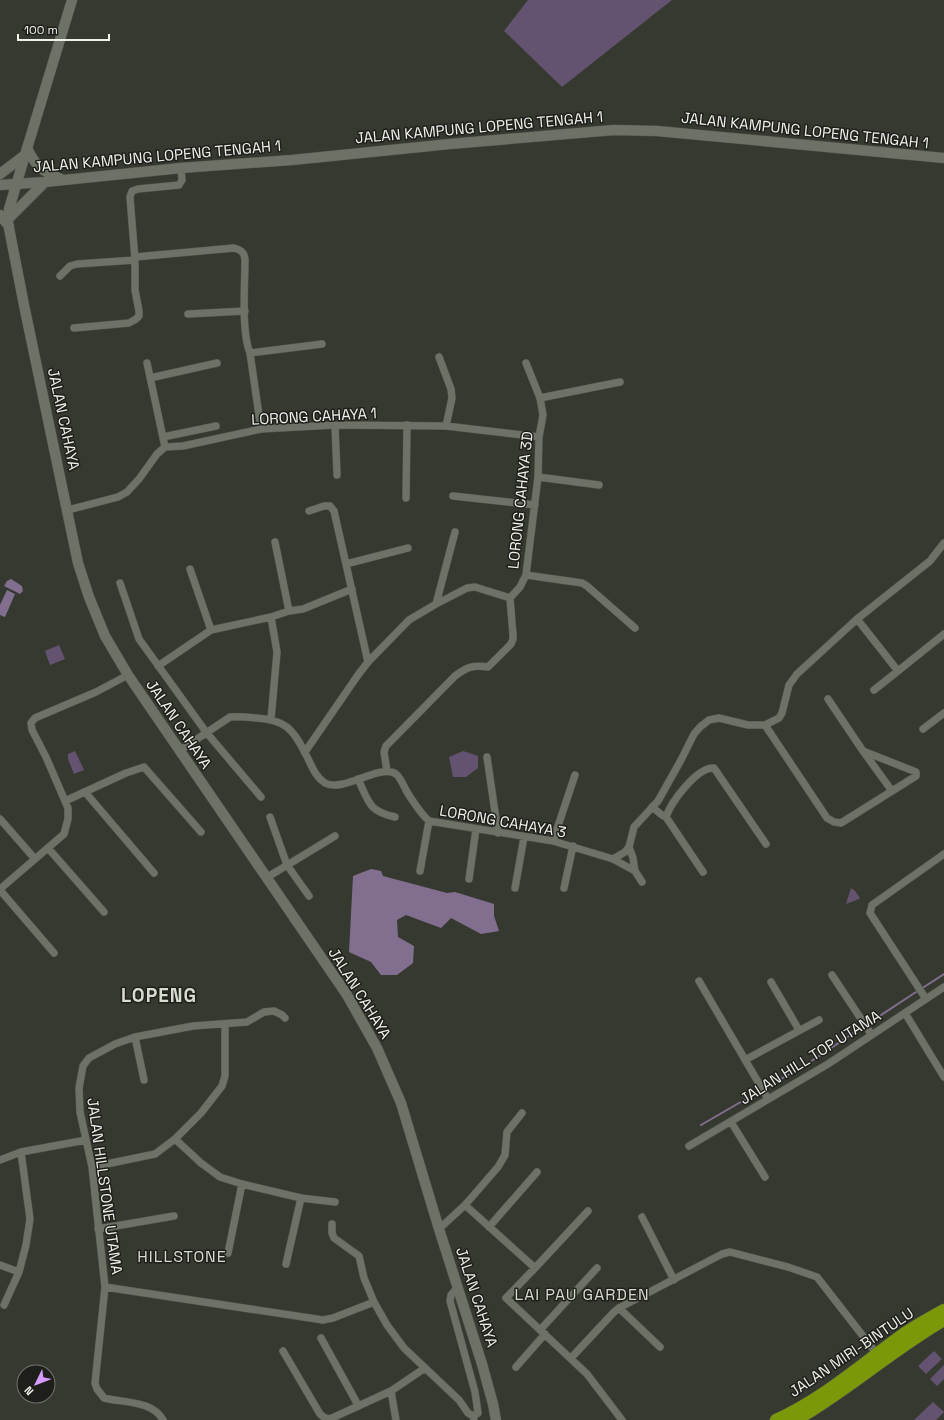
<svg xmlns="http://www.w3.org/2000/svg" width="944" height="1420" viewBox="0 0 944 1420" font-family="'Space Grotesk',sans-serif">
  <rect width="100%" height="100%" fill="#36392f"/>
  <path fill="#645370" d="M528,0H672L562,87L504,31Z
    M59,645L65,659L50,665L45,651Z
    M75,751L84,770L74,774L68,759V754Z
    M463,751L478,756V768L466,777H453L449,757Z
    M851,888L855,891L860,898L859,899L846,904Z
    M934,1351L942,1359L926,1374L918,1366Z
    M944,1365V1379L937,1386L930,1379Z
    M933,1402L944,1412L936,1420H914Z"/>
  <path fill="#826f90" d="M11,579L22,586L23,591L20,594L4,586L7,581Z
    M7,590L15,594L5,617L0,615V605Z
    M371,869L381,871L383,876L447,893L455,892L494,904V916L499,931L481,934L451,918L441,928L406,915L397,920L398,937L414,946L413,963L397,975H381L371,962L349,952L353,876Z"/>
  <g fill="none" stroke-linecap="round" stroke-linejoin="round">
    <path stroke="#826f90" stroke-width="2" d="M924,987L944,974
      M869,1023L916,992
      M767,1087L807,1064L861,1028
      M701,1125L758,1092"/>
    <g stroke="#54564e" stroke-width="8">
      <path id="street" d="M135,257L234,248C241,250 244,252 245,259C245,285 241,331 250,353L261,429
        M60,276L70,266L77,264L135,260
        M188,314L245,311
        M74,328L129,323L136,319L139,316V311L135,290V260L130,197L132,191L138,189L179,185L182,180L181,168
        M250,353L322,344
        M439,357L451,389L452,398L446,426
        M147,363L165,447
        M150,378L217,363
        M540,398L620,382
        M335,425L337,475
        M163,437L216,426
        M538,477L599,485
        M453,496L535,505
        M406,498L407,425
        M68,510L118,497L127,492L139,479L157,454L165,447L183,446L261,429L335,425L446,426L539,437
        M309,511L324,506H330L334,511L368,662
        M275,542L289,611
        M346,564L408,548
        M190,569L211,630
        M526,575L582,583L587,586L635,628
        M120,583L139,639L206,732L261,797
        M436,604L455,532
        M857,619L898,671L944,634
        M158,666L211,630L271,617
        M874,690L898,671
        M271,719L277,652L271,617L289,611L303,609L352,589
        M765,725L779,718L782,713L789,685L797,674L857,619L930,561L944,543
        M923,729L944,713
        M179,751L230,717C239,716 248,717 257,718C284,720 293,728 305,753C311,763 314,776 325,783C343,793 380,763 396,774C401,778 404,787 407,792C414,803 420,813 429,821L553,841L613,859L635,871L642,882
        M863,751L892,791
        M305,752L358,675L368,662L409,620L436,604L467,588L475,587L510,598L520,587L526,575L538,477L539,437L543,415L540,398L526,363
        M487,757L498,833
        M387,771L384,752L386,746L455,676C467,667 472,665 488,667L511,644L513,639V635L510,598
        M358,779C369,802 368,811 395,817
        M85,792L154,873
        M65,801L126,773L144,767L201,832
        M652,807L662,815L666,817
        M270,817L287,865L309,896
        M0,819L35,859
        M553,841L575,775
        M629,847L633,858L635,871
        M48,848L104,912
        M613,859L625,852L629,847L634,827L658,801L681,760L694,734L700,727L709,720L719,718L748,725H765L827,818L834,822L841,823L916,776V772L863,751L828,699
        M420,871L429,821
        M703,872L666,817C671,802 697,767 714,768L766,844
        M266,878L335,836
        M469,879L476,829
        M515,888L524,837
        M564,888L573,846
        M0,889L64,834L68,819V808L46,757L32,730L31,723L35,718L96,692L128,675
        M0,890L54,953
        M832,975L871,1034
        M699,981L768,1099
        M771,982L799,1030
        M926,999L870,913L872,905L944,854
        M905,1013L944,1077
        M285,1018L282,1015L274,1011L264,1012L247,1022L193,1026L135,1037L115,1044L89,1058L83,1066L79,1088L80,1112L92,1167L105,1287L323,1320L333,1318L374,1302
        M135,1037L144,1080
        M745,1060L819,1020
        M731,1122L765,1177
        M175,1139L201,1163L220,1177L242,1184L301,1198L335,1202
        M689,1146L828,1064L944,987
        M0,1160L21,1152
        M92,1167L155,1154L175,1139L201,1113L222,1086L225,1076V1024
        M465,1205L535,1268L506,1298L587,1374L622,1420
        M642,1217L674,1280
        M332,1224V1233L334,1238L359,1256L364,1278L374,1302L387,1325L404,1348L459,1400L468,1413L473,1416L474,1420
        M489,1227L537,1172
        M98,1229L174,1216
        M439,1229L465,1205L498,1167L505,1155L507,1132L522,1113
        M228,1253L242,1184
        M286,1264L301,1198
        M0,1265L19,1272
        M535,1268L588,1211
        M105,1287L95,1383L97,1389L104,1398C123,1403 152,1400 163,1420
        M458,1287L451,1295L450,1301L475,1392L478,1413L473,1416
        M4,1305L19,1272L26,1245L30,1219L21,1152L86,1140
        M619,1308L660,1347
        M540,1330L597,1268
        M321,1338L358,1405
        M283,1351L320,1414L325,1418L330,1419L391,1391L425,1368
        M571,1358L614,1312L619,1308L722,1254L730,1252L788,1267L817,1277L877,1354
        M516,1367L545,1334
        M391,1391L396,1420"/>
    </g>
    <g stroke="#54564e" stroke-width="11">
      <path id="secondary" d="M72,0L25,155L9,209L8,223L25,310L78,563L89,597L105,636L128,675L347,995L377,1048L401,1103L439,1229L482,1364L493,1404L496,1420
        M27,148C36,167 42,171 61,179
        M0,174L25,155
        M0,185L45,182L181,168L292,160L450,144L614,130L657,131L944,158
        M0,215L9,226
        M8,219L45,182"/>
    </g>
    <g stroke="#54564e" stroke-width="13">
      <path id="highway" d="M776,1420C823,1399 863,1363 905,1333C917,1325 931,1317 944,1310
        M796,1420C847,1391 892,1350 944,1320"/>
    </g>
    <use href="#street" stroke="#6d7166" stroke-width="7"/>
    <use href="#secondary" stroke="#6d7166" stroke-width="10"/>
    <use href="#highway" stroke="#7a9808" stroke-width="12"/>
  </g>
  <g text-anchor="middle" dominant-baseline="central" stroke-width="3" stroke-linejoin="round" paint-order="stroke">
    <g font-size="15" fill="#eff1eb" stroke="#1e1f1b">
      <text transform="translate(479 127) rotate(-5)">JALAN KAMPUNG LOPENG TENGAH 1</text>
      <text transform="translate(805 130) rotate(6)">JALAN KAMPUNG LOPENG TENGAH 1</text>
      <text transform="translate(157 156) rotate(-5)">JALAN KAMPUNG LOPENG TENGAH 1</text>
      <text transform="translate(314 416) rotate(-3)">LORONG CAHAYA 1</text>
      <text transform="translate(64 419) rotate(78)">JALAN CAHAYA</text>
      <text transform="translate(520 500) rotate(-84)">LORONG CAHAYA 3D</text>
      <text transform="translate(179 724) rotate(56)">JALAN CAHAYA</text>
      <text transform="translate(503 821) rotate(10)">LORONG CAHAYA 3</text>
      <text transform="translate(360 993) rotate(58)">JALAN CAHAYA</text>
      <text transform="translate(810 1057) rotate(-32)">JALAN HILL TOP UTAMA</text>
      <text transform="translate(105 1186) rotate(82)">JALAN HILLSTONE UTAMA</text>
      <text transform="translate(477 1297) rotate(72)">JALAN CAHAYA</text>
      <text transform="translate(851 1352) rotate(-34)">JALAN MIRI-BINTULU</text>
    </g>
    <g font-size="16" letter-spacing="1" fill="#d8dcd0" stroke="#1e1f1b">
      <text x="182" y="1256">HILLSTONE</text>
      <text x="582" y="1294">LAI PAU GARDEN</text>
    </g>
    <g font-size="19" font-weight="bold" letter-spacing="1" fill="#d8dcd0" stroke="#1e1f1b">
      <text x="159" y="995">LOPENG</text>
    </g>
  </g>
  <g transform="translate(36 1384) rotate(227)"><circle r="19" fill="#1e1f1b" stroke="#72736e"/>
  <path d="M0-3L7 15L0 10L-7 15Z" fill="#d59cfb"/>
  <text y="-6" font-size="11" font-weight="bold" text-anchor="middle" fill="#eff1eb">N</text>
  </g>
  <path d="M18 34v6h91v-6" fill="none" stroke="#eff1eb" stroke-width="2"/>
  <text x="24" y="34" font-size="12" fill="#eff1eb" stroke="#1e1f1b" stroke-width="3" paint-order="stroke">100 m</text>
</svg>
